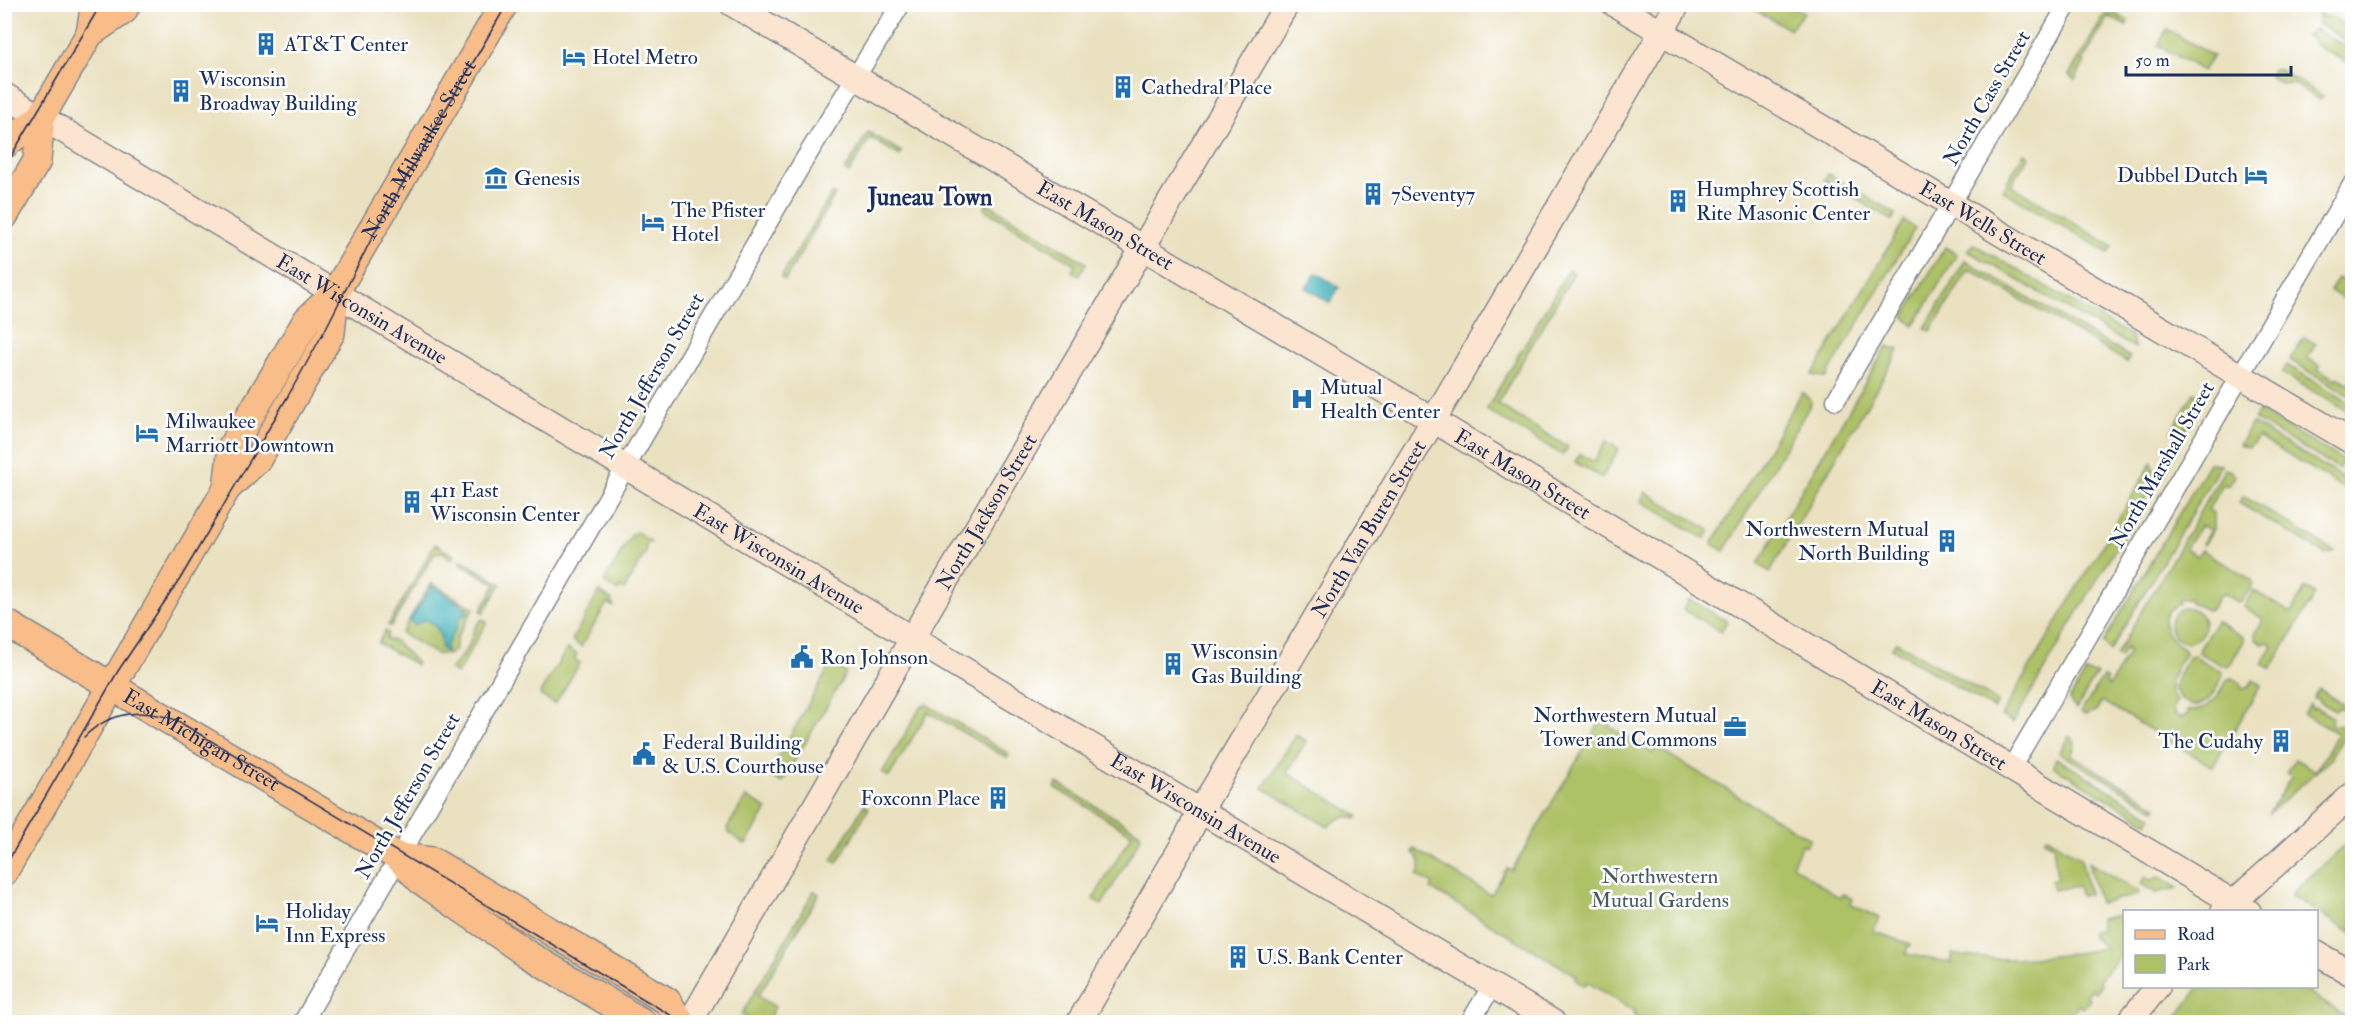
<svg xmlns="http://www.w3.org/2000/svg" width="2357" height="1027" viewBox="0 0 2357 1027" font-family="'IM FELL Double Pica',serif">
  <rect width="100%" height="100%" fill="#fff"/>
  <filter id="ink" filterUnits="userSpaceOnUse"><feTurbulence type="fractalNoise" baseFrequency=".0167" numOctaves="2"/><feDisplacementMap in="SourceGraphic" scale="12" xChannelSelector="R" yChannelSelector="G"/><feConvolveMatrix kernelMatrix="1 2 1 2 8 2 1 2 1" color-interpolation-filters="sRGB"/></filter>
  <filter id="wash" filterUnits="userSpaceOnUse"><feTurbulence type="fractalNoise" baseFrequency=".008" numOctaves="4" result="noise"/><feDisplacementMap in="SourceGraphic" scale="24" xChannelSelector="R" yChannelSelector="G"/><feGaussianBlur stdDeviation="1.35" result="paint"/><feColorMatrix in="noise" values="0 0 0 0 0 0 0 0 0 0 0 0 0 0 0 0 0 1.4 0 .05"/><feComposite in="paint" operator="in"/></filter>
  <g filter="url(#wash)">
    <rect width="100%" height="100%" fill="#eae1c0"/>
    <path fill="#adc166" stroke="#647862" stroke-width="1.5" fill-rule="evenodd" d="M1747,5H1790L1804,12L1790,30Z
      M2106,13H2114L2128,21L2126,26L2109,16L2083,60L2085,62L2075,80L2069,75Z
      M2319,14L2325,17L2330,16L2352,31V44L2318,24Z
      M2167,29L2213,56L2203,71L2158,45Z
      M2315,29L2352,50V65L2313,44L2312,39L2306,36Z
      M2276,68L2323,96L2320,100L2292,83L2282,84L2269,76L2272,69L2275,70Z
      M868,132L902,152L900,156L870,138L849,173L845,171Z
      M2024,153L2029,156L2011,185L2112,246L2108,253L2002,190Z
      M1828,174L1896,214L1892,220L1824,180Z
      M832,193L835,195L785,280L781,277Z
      M987,203L1086,263L1079,276L1072,271L1075,264L984,209Z
      M1904,221L1915,228L1826,378L1812,375Z
      M1973,244L2131,336L2135,348L1968,251Z
      M1945,247L1957,254L1914,326L1904,316Z
      M1965,261L2130,357L2127,362L1969,269L1931,331L1925,328Z
      M1569,269L1574,273L1497,404L1568,447L1563,455L1486,410Z
      M2338,278L2352,286V294L2344,299L2330,291Z
      M2304,337L2316,344L2307,358L2320,366L2318,369L2336,379L2338,377L2349,384L2352,379V397L2290,360Z
      M1887,346L1899,350L1770,572L1758,564Z
      M2287,365L2352,404V414L2282,373Z
      M1802,392L1812,402L1724,551L1712,544Z
      M2194,392L2204,398L2186,428L2171,432Z
      M2259,411L2343,460L2339,469L2254,419Z
      M2252,423L2352,483V493L2258,437L2249,448L2239,445Z
      M1606,441L1619,449L1602,478L1575,462L1580,454L1594,462Z
      M2152,462L2157,478L2013,723L2001,716Z
      M2209,463L2221,464L2110,651L2103,643Z
      M2225,469L2231,471L2235,476L2228,486L2223,484L2208,510L2213,513V529L2204,545L2202,544L2210,530L2201,525L2185,549L2197,556L2202,550L2252,580L2253,584L2241,602L2238,603L2224,594L2220,595L2211,609L2207,610L2190,602L2189,599L2179,600V604C2153,617 2165,637 2184,649L2185,653C2175,669 2163,685 2177,702L2174,705L2173,711L2178,717L2186,716L2189,710C2211,711 2218,696 2228,679L2232,678L2241,683L2243,689L2248,688L2253,680L2261,685L2213,767L2102,701L2096,711L2086,715L2081,712L2103,677L2107,679L2105,683L2109,686L2129,652L2126,648L2120,658L2116,655Z
      M1645,492L1710,530L1705,539L1641,501Z
      M2243,496L2334,551H2336L2325,554L2239,503Z
      M637,532L651,542L646,544V552L624,590L620,587L618,591L605,583V580L632,534Z
      M435,544L455,556L454,558L451,559L442,552L435,553L391,626H388Z
      M460,559L501,584L483,613L481,610L496,584L461,564Z
      M431,583L474,608L456,639V649L449,655L436,654L401,633ZM432,586L467,607V613L459,618L457,627L445,647L446,652L443,651C441,637 440,626 425,619L415,625Z
      M2305,588L2315,594L2271,669L2262,664L2272,645L2268,642L2264,644L2256,639L2255,634L2263,619L2244,607L2253,590L2291,613Z
      M599,592L612,600L611,603L614,605L613,607L607,603L581,647L572,640Z
      M1689,599L1727,621L1721,632L1683,609Z
      M2170 625a17 17 0 1 1 34 0a17 17 0 1 1-34 0Z
      M482,619L487,622L457,674L450,670C456,661 467,652 471,640C473,631 474,627 482,619Z
      M2216,621L2243,637L2244,641L2229,666L2225,667L2198,652Z
      M385,631L388,633L386,639L395,641L417,663L416,665L378,643Z
      M1896,642L1984,693L1998,702L1994,709L1892,648Z
      M567,649L577,654L574,659L580,663L555,704L541,696L540,693Z
      M2193,655L2222,672L2223,676C2216,689 2207,712 2188,703C2181,700 2177,696 2175,688L2178,675L2189,656Z
      M831,664L846,673L782,783L768,775Z
      M2086,672L2097,674L2076,709L2069,700Z
      M2319,689L2352,709V721L2344,716L2345,711L2342,708H2338L2335,711L2319,702V699L2313,698Z
      M926,704L1009,754L1007,758L928,712L889,777L882,773L922,705L924,707Z
      M2310,704L2313,709L2315,707L2332,717L2331,723L2332,726L2339,725L2349,732L2332,754V758L2268,814L2292,776L2287,773L2295,759L2316,771L2338,734L2304,714Z
      M1604,715L1612,721L1609,726L1652,753L1656,747L1810,839L1806,846L1802,844L1792,865L1840,898L1843,894L1853,899L1851,904L1879,918L1873,931L1910,944L1909,947H1907L1906,954L1951,963V954C2004,963 2053,958 2105,948L2092,937L2091,932L2102,929L2100,919L2124,914V956L2121,954L2099,981L2102,984L2096,992L2092,989L2086,996L2090,1000L2083,1008L2079,1005L2065,1022H1654L1645,1017L1643,1021L1633,1015L1635,1011L1587,982L1585,986L1575,980L1577,976L1431,889L1433,884L1417,876C1422,867 1422,858 1412,852L1414,849L1491,895L1507,868L1512,870Z
      M1296,735L1306,741L1287,773L1358,816L1356,819C1345,813 1334,821 1328,827L1263,788Z
      M2069,736C2078,742 2075,747 2071,755L2157,806L2155,809L2059,753Z
      M2056,758L2152,816L2148,823L2053,766Z
      M1057,783L1139,832L1141,837L1102,905L1093,899L1132,834L1055,788Z
      M746,797L767,809L747,843L744,844L729,833L727,828Z
      M864,805L869,808L837,863L832,860Z
      M2046,836L2081,858L2089,894L2081,896L2078,886L2053,890L2051,880L2057,878L2053,845L2044,840Z
      M2352,839V933L2292,896L2295,890Z
      M2088,862L2139,892L2138,895L2099,903Z
      M2146,877L2150,880L2160,877L2178,888L2156,893L2141,884Z
      M814,891L819,894L758,996L775,1007L766,1022H754L741,1015Z
      M2199,987H2299L2352,1020V1022H2173Z"/>
    <path fill="#40b0b8" stroke="#2e708b" stroke-width="1.5" d="M1316,273L1339,287L1330,303L1306,288Z
      M432,586L468,610L467,614L459,618L457,627L445,647L447,652L441,649C443,635 438,625 425,619L415,625L410,621Z"/>
  </g>
  <g filter="url(#ink)">
    <g fill="none" stroke-linecap="round" stroke-linejoin="round">
      <g stroke="#82888f" stroke-width="21">
        <path id="street" d="M1836,400L2068,4
          M2011,768L2352,185
          M303,1022L803,162L901,4
          M1470,1022L1492,986"/>
      </g>
      <g stroke="#82888f" stroke-width="27">
        <g id="secondary">
          <path id="s1" d="M732,4L1403,402L2249,912"/>
          <path id="s2" d="M1614,4L2352,442"/>
          <path id="s3" d="M4,95L1553,1022"/>
          <path d="M2223,912L2352,795"/>
          <path d="M2316,953L2352,974"/>
          <path id="s4" d="M690,1022L932,604L1287,4"/>
          <path id="s5" d="M1079,1022L1182,846L1200,811L1433,421L1678,4"/>
          <path d="M2129,1022L2158,986"/>
        </g>
      </g>
      <g stroke="#82888f" stroke-width="30">
        <g id="primary">
          <path d="M90,33L123,11L127,4"/>
          <path d="M4,145L41,117L90,33L95,4"/>
          <path d="M4,216L37,161L41,117"/>
          <path id="s6" d="M227,488L232,446L307,320L335,293L504,4"/>
          <path id="s7" d="M4,622L398,857L420,880L527,954L642,1022"/>
          <path d="M398,857L432,861L667,1001L681,1022"/>
          <path d="M4,872L227,488L257,460L331,333L335,293"/>
        </g>
      </g>
      <use href="#street" stroke="#fff" stroke-width="18"/>
      <use href="#secondary" stroke="#fce5d0" stroke-width="24"/>
      <use href="#primary" stroke="#f8bd89" stroke-width="27"/>
      <path stroke="#1b2f5e" stroke-width="1.5" d="M4,168L101,4
        M84,737C110,711 143,708 176,720L682,1022
        M4,868L118,671L180,579L288,396L325,330L377,228L507,4"/>
    </g>
  </g>
  <defs>
    <g id="building-bare" transform="scale(1.8)"><path d="M-4-6H4V6H1V3H-1V6H-4ZM-2.5-4.3h1.7v1.8h-1.7ZM.8-4.3h1.7v1.8H.8ZM-2.5-1h1.7V.8h-1.7ZM.8-1h1.7V.8H.8Z" fill="#1f6fb2" stroke="#fff" stroke-width="2.5" paint-order="stroke"/></g>
    <g id="hotel-bare" transform="scale(1.8)"><path d="M-6-4.5h1.5V1H6V5H4.5V3h-9V5H-6ZM-4 0a1.8 1.8 0 1 1 3.6 0ZM.5 0V-2.5h3Q6-2.5 6 0Z" fill="#1f6fb2" stroke="#fff" stroke-width="2.5" paint-order="stroke"/></g>
    <g id="museum-bare" transform="scale(1.8)"><path d="M0-6L6-3V-2H-6V-3ZM-5-1h2V3h-2ZM-1-1h2V3h-2ZM3-1h2V3H3ZM-6 4H6V6H-6Z" fill="#1f6fb2" stroke="#fff" stroke-width="2.5" paint-order="stroke"/></g>
    <g id="hospital-bare" transform="scale(1.8)"><path d="M-5-5h3v3.5h4V-5h3V5h-3V1.5h-4V5h-3Z" fill="#1f6fb2" stroke="#fff" stroke-width="2.5" paint-order="stroke"/></g>
    <g id="civic-bare" transform="scale(1.8)"><path d="M-.6-6.5H3V-4.5H.6V-3L4-1V1h2V6H-6V1h2V-1L-.6-3ZM-1.2 2.5V6h2.4V2.5Z" fill="#1f6fb2" stroke="#fff" stroke-width="2.5" paint-order="stroke"/></g>
    <g id="office-bare" transform="scale(1.8)"><path d="M-6-3h4V-5.5h4V-3h4V5H-6ZM-1-4.5V-3h2v-1.5ZM-6 0V1H6V0Z" fill="#1f6fb2" stroke="#fff" stroke-width="2.5" paint-order="stroke"/></g>
  </defs>
  <g fill-rule="evenodd">
    <use href="#building-bare" x="266" y="44"/>
    <use href="#hotel-bare" x="574" y="57"/>
    <use href="#building-bare" x="1123" y="87"/>
    <use href="#building-bare" x="181" y="91"/>
    <use href="#hotel-bare" x="2256" y="175"/>
    <use href="#museum-bare" x="496" y="178"/>
    <use href="#building-bare" x="1373" y="194"/>
    <use href="#building-bare" x="1678" y="201"/>
    <use href="#hotel-bare" x="653" y="222"/>
    <use href="#hospital-bare" x="1302" y="399"/>
    <use href="#hotel-bare" x="147" y="433"/>
    <use href="#building-bare" x="412" y="502"/>
    <use href="#building-bare" x="1947" y="541"/>
    <use href="#civic-bare" x="802" y="657"/>
    <use href="#building-bare" x="1173" y="664"/>
    <use href="#office-bare" x="1735" y="727"/>
    <use href="#building-bare" x="2281" y="741"/>
    <use href="#civic-bare" x="644" y="754"/>
    <use href="#building-bare" x="998" y="798"/>
    <use href="#hotel-bare" x="267" y="923"/>
    <use href="#building-bare" x="1238" y="957"/>
  </g>
  <g text-anchor="middle" dominant-baseline="central" stroke-width="5" stroke-linejoin="round" paint-order="stroke">
    <g font-size="21" fill="#1b2f5e" stroke="#fff" text-anchor="start">
      <text x="284" y="44">AT&amp;T Center</text>
      <text x="592" y="57">Hotel Metro</text>
      <text x="199" y="79">Wisconsin<tspan x="199" dy="24">Broadway Building</tspan></text>
      <text x="1141" y="87">Cathedral Place</text>
      <text x="2238" y="175" text-anchor="end">Dubbel Dutch</text>
      <text x="514" y="178">Genesis</text>
      <text x="1696" y="189">Humphrey Scottish<tspan x="1696" dy="24">Rite Masonic Center</tspan></text>
      <text x="1391" y="194">7Seventy7</text>
      <text x="671" y="210">The Pfister<tspan x="671" dy="24">Hotel</tspan></text>
      <text x="1320" y="387">Mutual<tspan x="1320" dy="24">Health Center</tspan></text>
      <text x="165" y="421">Milwaukee<tspan x="165" dy="24">Marriott Downtown</tspan></text>
      <text x="430" y="490">411 East<tspan x="430" dy="24">Wisconsin Center</tspan></text>
      <text x="1929" y="529" text-anchor="end">Northwestern Mutual<tspan x="1929" dy="24">North Building</tspan></text>
      <text x="1191" y="652">Wisconsin<tspan x="1191" dy="24">Gas Building</tspan></text>
      <text x="820" y="657">Ron Johnson</text>
      <text x="1717" y="715" text-anchor="end">Northwestern Mutual<tspan x="1717" dy="24">Tower and Commons</tspan></text>
      <text x="2263" y="741" text-anchor="end">The Cudahy</text>
      <text x="662" y="742">Federal Building<tspan x="662" dy="24">&amp; U.S. Courthouse</tspan></text>
      <text x="980" y="798" text-anchor="end">Foxconn Place</text>
      <text x="285" y="911">Holiday<tspan x="285" dy="24">Inn Express</tspan></text>
      <text x="1256" y="957">U.S. Bank Center</text>
    </g>
    <g font-size="21" fill="#1b2f5e" stroke="#fff">
      <text transform="translate(1987 98) rotate(-60)">North Cass Street</text>
      <text stroke="none"><textPath href="#s6" startOffset="394">North Milwaukee Street</textPath></text>
      <text stroke="none"><textPath href="#s2" startOffset="429">East Wells Street</textPath></text>
      <text stroke="none"><textPath href="#s1" startOffset="434">East Mason Street</textPath></text>
      <text stroke="none"><textPath href="#s3" startOffset="417">East Wisconsin Avenue</textPath></text>
      <text transform="translate(652 376) rotate(-60)">North Jefferson Street</text>
      <text transform="translate(2162 465) rotate(-60)">North Marshall Street</text>
      <text stroke="none"><textPath href="#s1" startOffset="920">East Mason Street</textPath></text>
      <text stroke="none"><textPath href="#s4" startOffset="590">North Jackson Street</textPath></text>
      <text stroke="none"><textPath href="#s5" startOffset="572">North Van Buren Street</textPath></text>
      <text stroke="none"><textPath href="#s3" startOffset="903">East Wisconsin Avenue</textPath></text>
      <text stroke="none"><textPath href="#s1" startOffset="1406">East Mason Street</textPath></text>
      <text stroke="none"><textPath href="#s7" startOffset="230">East Michigan Street</textPath></text>
      <text transform="translate(408 796) rotate(-60)">North Jefferson Street</text>
      <text stroke="none"><textPath href="#s3" startOffset="1389">East Wisconsin Avenue</textPath></text>
    </g>
    <g font-size="21" fill="#475b60" stroke="#fff">
      <text x="1660" y="876">Northwestern<tspan x="1660" dy="24">Mutual Gardens</tspan></text>
    </g>
    <g font-size="24" font-weight="bold" fill="#1b2f5e" stroke="#fff">
      <text x="930" y="197">Juneau Town</text>
    </g>
  </g>
  <rect width="2357" height="1027" fill="none" stroke="#fff" stroke-width="24"/>
  <rect x="2123" y="910" width="195" height="78" fill="#ffffff" stroke="#a4acbf" stroke-width="1.5"/>
  <rect x="2135" y="930" width="30" height="9" fill="#f8bd89" stroke="#a4acbf" stroke-width="1.5"/>
  <text x="2177" y="940" font-size="18" fill="#1b2f5e">Road</text>
  <rect x="2135" y="955" width="30" height="18" fill="#adc166" stroke="#a4acbf" stroke-width="1.5"/>
  <text x="2177" y="970" font-size="18" fill="#1b2f5e">Park</text>
  <path d="M2126 66v9h165v-9" fill="none" stroke="#1b2f5e" stroke-width="3"/>
  <text x="2135" y="66" font-size="18" fill="#1b2f5e" stroke="#ffffff" stroke-width="4.5" paint-order="stroke">50 m</text>
</svg>
